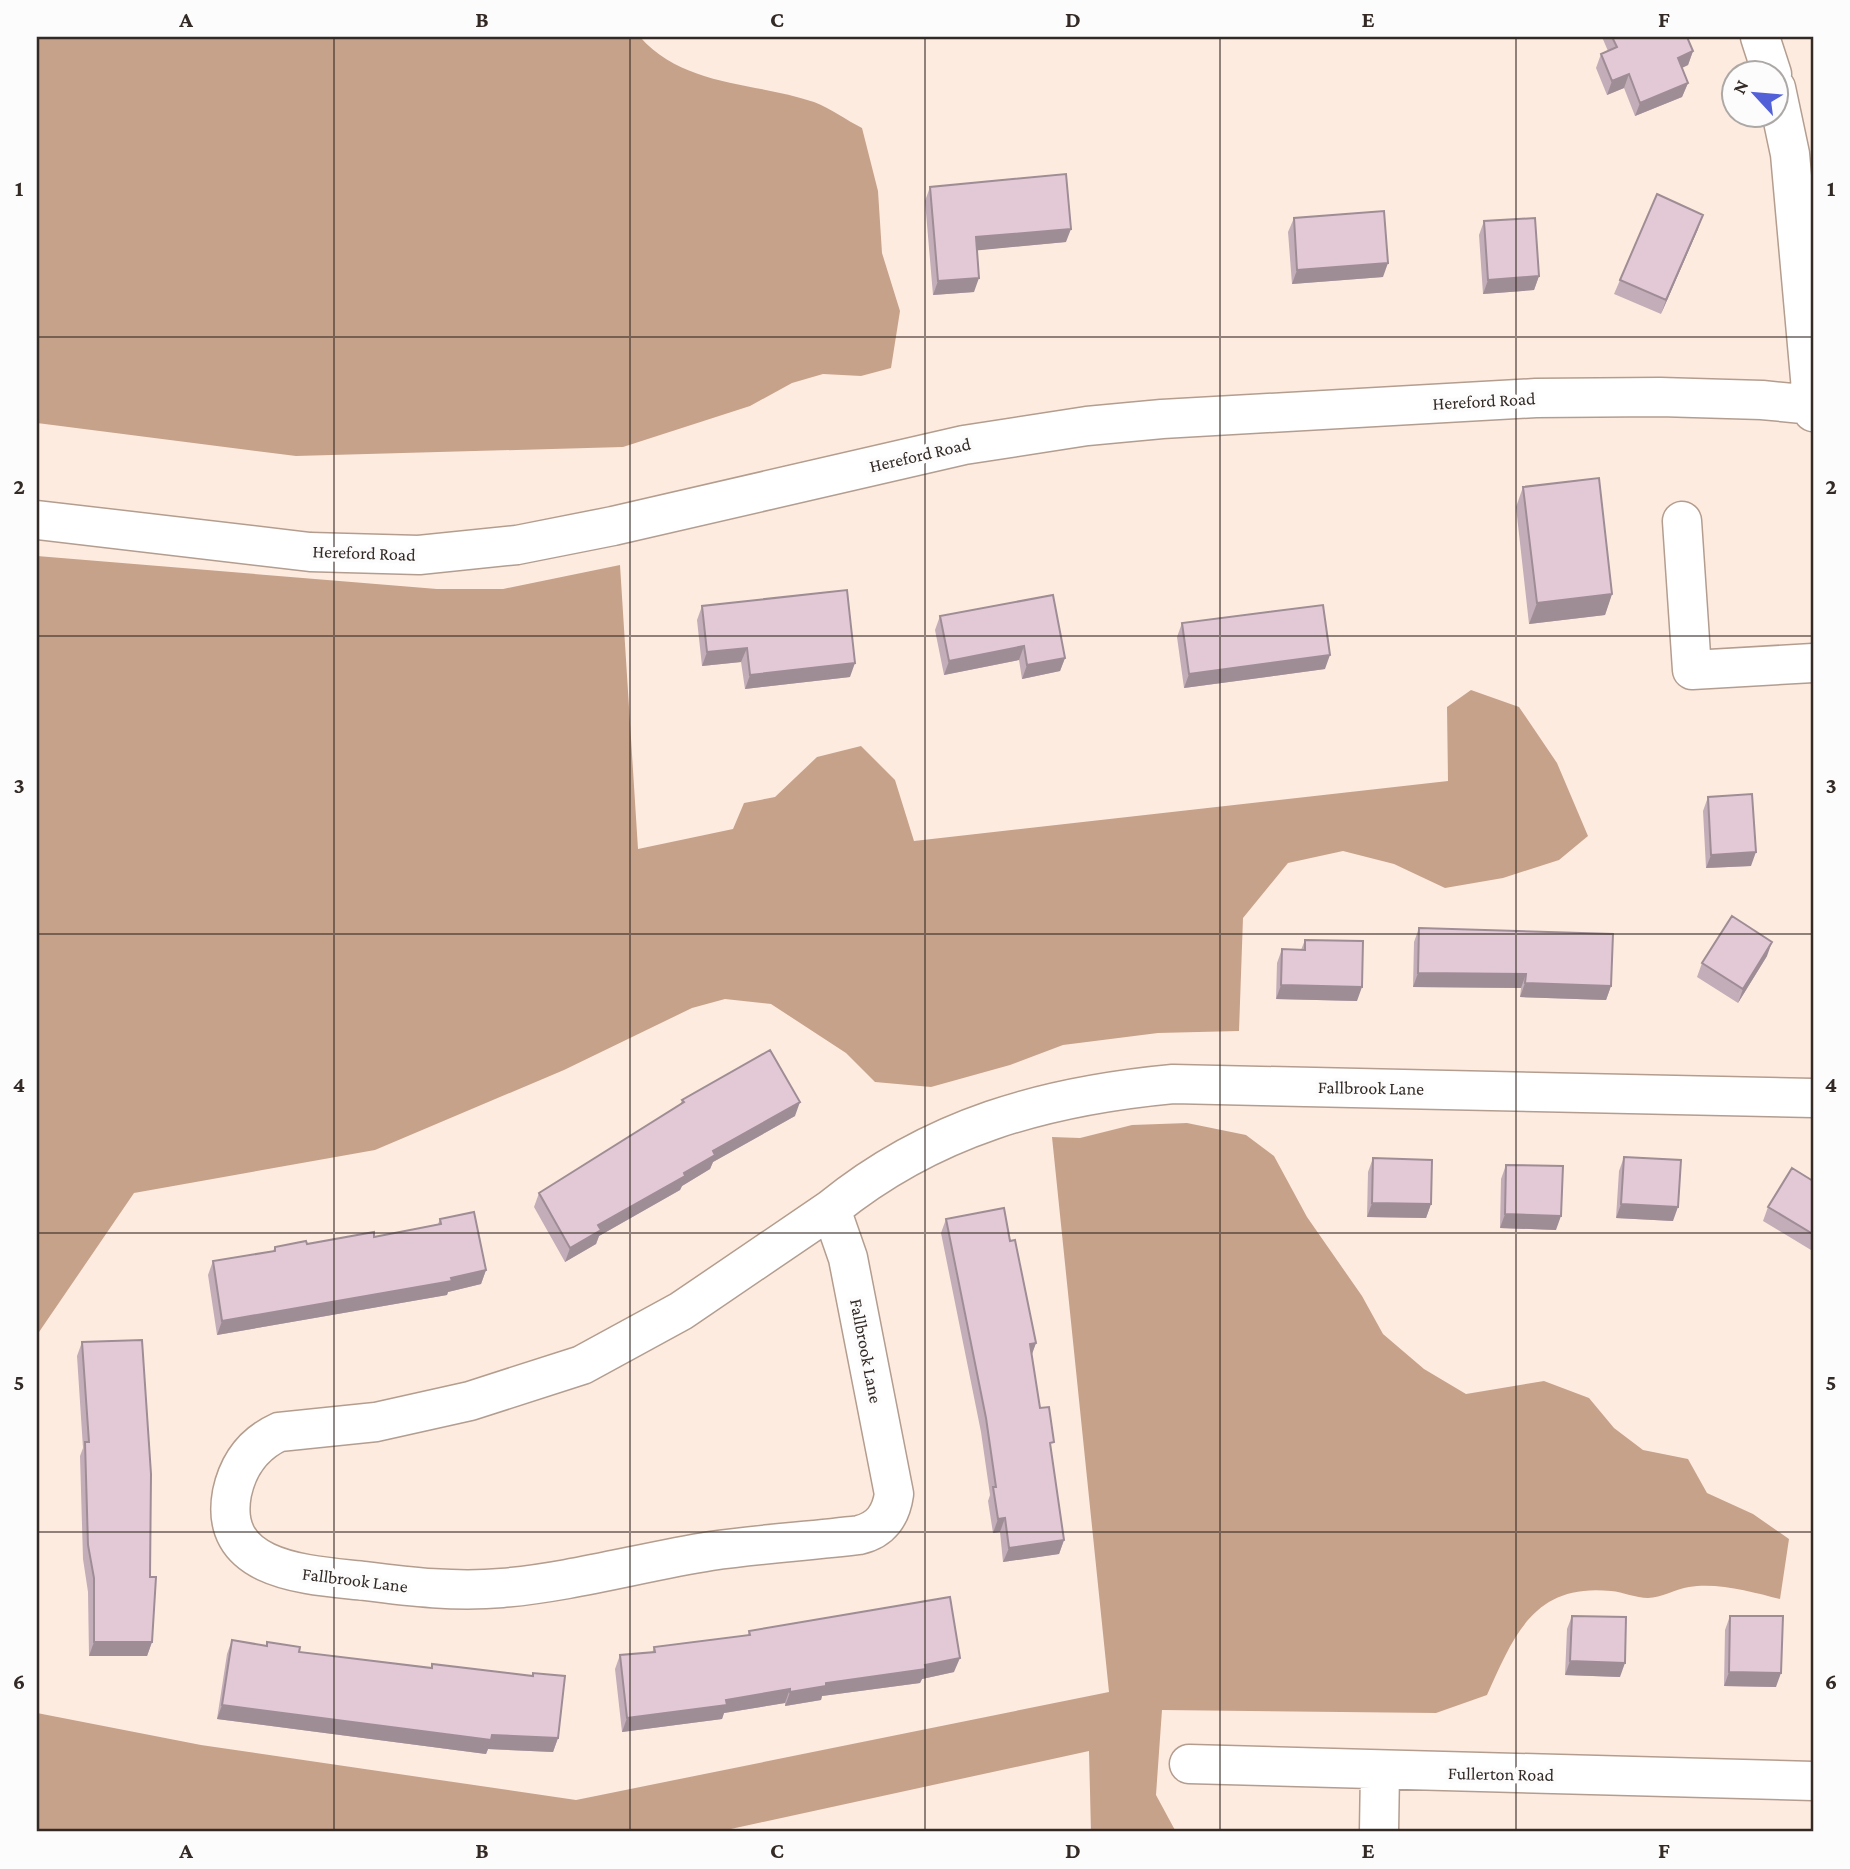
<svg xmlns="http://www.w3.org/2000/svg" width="1850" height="1869" viewBox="0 0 1850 1869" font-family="'Crimson Pro',serif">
  <rect width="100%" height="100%" fill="#feebdf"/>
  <path fill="#c7a28b" d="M37,37H640C684,87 755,82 814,102C830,108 846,120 862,128L878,191L882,253L900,311L891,368L861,376L823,374L792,383L750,406L623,447L296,456L37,423Z
    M37,556L437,589H503L620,565L638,849L733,829L744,803L775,797L817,757L861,746L895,780L914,841L1448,781L1447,707L1471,690L1519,707L1557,763L1588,836L1559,860L1503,878L1445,888L1394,864L1343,851L1288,863L1243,918L1239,1031L1158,1033L1063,1045L1010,1065L931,1087L875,1082L846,1053L771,1004L725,999L692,1008L564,1070L375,1150L134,1193L37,1335Z
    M1187,1123L1246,1135L1274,1156L1307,1217L1362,1296L1383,1334L1424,1369L1466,1394L1544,1381L1589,1398L1614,1428L1643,1450L1688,1459L1707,1493L1753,1514L1789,1539L1780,1599C1753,1592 1717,1582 1689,1587C1676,1589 1661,1598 1648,1598C1636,1598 1623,1592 1611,1591C1534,1583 1514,1635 1487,1695L1436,1713L1162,1710L1156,1795L1176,1832H1091L1089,1751L717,1832H37V1713L201,1745L576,1800L1109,1692L1052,1137L1080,1138L1132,1125Z"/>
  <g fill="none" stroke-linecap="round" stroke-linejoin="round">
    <g stroke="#b39d8f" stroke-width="41">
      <path id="minor" d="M1760,37L1772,74
        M1776,88L1790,154L1813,412
        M37,520L310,552L419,555L517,545L613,526L964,445L1087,426L1162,419L1536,398L1660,397L1762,400L1813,405
        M1682,521L1692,670L1813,663
        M831,1209L848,1258L894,1494C891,1515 881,1530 859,1535C810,1541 760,1544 711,1551C642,1562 572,1582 502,1588C456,1592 411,1587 365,1581C311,1575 217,1573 232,1493C238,1465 253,1444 279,1432L376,1422L470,1401L582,1365L681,1311Z
        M831,1209C932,1127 1045,1096 1173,1084L1813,1098
        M1189,1764L1813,1781
        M1379,1832L1380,1771"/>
    </g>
    <use href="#minor" stroke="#fff" stroke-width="38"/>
  </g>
  <path fill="#c3adb8" d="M1602,37H1687L1693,51L1688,65L1682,68L1688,83L1682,97L1635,116L1624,88L1607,95L1596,68L1601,54L1608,51Z
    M930,187L1066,242L977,250L974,292L933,295L925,201Z
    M1294,218L1383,277L1292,284L1288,232Z
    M1484,221L1539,276L1534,290L1483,294L1479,235Z
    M1698,229L1661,314L1614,294L1620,280Z
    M1523,487L1612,594L1605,615L1529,624L1516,507Z
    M702,606L850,677L745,689L741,662L702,666L697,620Z
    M940,616L1065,658L1060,671L1022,679L1019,660L944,675L935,630Z
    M1182,623L1325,669L1184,688L1177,637Z
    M1708,797L1751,866L1706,868L1703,811Z
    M1419,928L1611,986L1606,1000L1520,997L1521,988L1413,987L1414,942Z
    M1305,940L1357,1001L1276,999L1277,963L1282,949L1301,950Z
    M1767,956L1738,1003L1697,977L1702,963Z
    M682,1100L795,1116L713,1162L710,1169L682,1186L680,1190L599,1236L596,1244L565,1262L534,1207L539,1193L680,1105Z
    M1624,1157L1673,1221L1616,1218L1619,1171Z
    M1373,1158L1431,1204L1426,1218L1367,1217L1368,1172Z
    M1506,1165L1556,1230L1500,1228L1501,1179Z
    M1813,1181V1247L1811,1250L1763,1221L1768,1207Z
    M440,1219L486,1270L481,1284L448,1292L447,1295L217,1335L208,1275L213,1261L273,1251L275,1247L374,1237L438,1224Z
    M946,1219L1010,1241L1036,1343L1031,1355L1040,1408L1051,1450L1064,1540L1059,1554L1003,1562L1000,1532L993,1533L988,1501L990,1495L981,1432L941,1233Z
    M82,1342L150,1577L152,1642L147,1656H89L88,1592L83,1559L80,1456L83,1448L77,1356Z
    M1572,1616L1620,1677L1565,1675L1567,1629Z
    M1730,1616L1776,1687L1724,1686L1725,1630Z
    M749,1631L954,1672L922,1679L920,1683L822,1696L821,1700L785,1706V1703L724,1713L722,1719L622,1732L615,1669L620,1655L652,1653L654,1647L748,1635Z
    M232,1640L266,1646L267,1642L299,1652L431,1668L432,1664L532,1676L533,1673L558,1738L553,1752L488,1749L486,1754L217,1719L227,1654Z"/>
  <path fill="#9f8d96" d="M1693,51L1688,65L1673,72L1678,58Z
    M1629,74L1624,88L1607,95L1612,81Z
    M1688,83L1682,97L1635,116L1640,103Z
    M1703,215L1698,229L1661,314L1666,300Z
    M1071,229L1066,242L971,251L976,237Z
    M1388,263L1383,277L1292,284L1297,270Z
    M1539,276L1534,290L1483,294L1488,280Z
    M979,278L974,292L933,295L938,281Z
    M1612,594L1605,615L1529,624L1537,603Z
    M1024,646L1019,660L944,675L949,661Z
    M747,648L741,662L702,666L707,652Z
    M1330,655L1325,669L1184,688L1189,674Z
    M1065,658L1060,671L1022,679L1027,665Z
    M855,663L850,677L745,689L750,675Z
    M1756,852L1751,866L1706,868L1711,855Z
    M1772,942L1767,956L1738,1003L1743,989Z
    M1418,973L1526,974L1521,988L1413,987Z
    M1525,983L1611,986L1606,1000L1520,997Z
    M1281,985L1362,987L1357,1001L1276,999Z
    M800,1102L795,1116L713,1162L710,1169L682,1186L680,1190L599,1236L596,1244L565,1262L570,1248L598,1225L684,1173L713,1151Z
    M1372,1203L1431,1204L1426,1218L1367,1217Z
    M1621,1204L1678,1207L1673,1221L1616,1218Z
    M1505,1214L1561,1216L1556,1230L1500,1228Z
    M486,1270L481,1284L448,1292L447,1295L217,1335L222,1321L451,1278Z
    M1036,1343L1031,1357L1030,1344Z
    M1005,1518L1000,1532L993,1533L998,1519Z
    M1064,1540L1059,1554L1003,1562L1009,1548Z
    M94,1642H152L147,1656H89Z
    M960,1658L954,1672L922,1679L920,1683L822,1696L821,1700L785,1706L790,1692L826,1683Z
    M1570,1661L1625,1663L1620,1677L1565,1675Z
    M1729,1672L1781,1673L1776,1687L1724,1686Z
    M790,1689L785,1703L724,1713L722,1719L622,1732L627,1718Z
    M222,1705L492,1735L558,1738L553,1752L488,1749L486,1754L217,1719Z"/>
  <path fill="#e3c9d6" stroke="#9f8d96" stroke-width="2" d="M1612,37H1687L1693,51L1678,58L1688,83L1640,103L1629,74L1612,81L1601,54L1617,47Z
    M1066,174L1071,229L976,237L979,278L938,281L930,187Z
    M1657,194L1703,215L1666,300L1620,280Z
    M1384,211L1388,263L1297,270L1294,218Z
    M1535,218L1539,276L1488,280L1484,221Z
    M1599,478L1612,594L1537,603L1523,487Z
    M847,590L855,663L750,675L747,648L707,652L702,606Z
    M1053,595L1065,658L1027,665L1024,646L949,661L940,616Z
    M1323,605L1330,655L1189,674L1182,623Z
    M1752,794L1756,852L1711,855L1708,797Z
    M1732,916L1772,942L1743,989L1702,963Z
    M1419,928L1613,934L1611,986L1525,983L1526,974L1418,973Z
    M1305,940L1363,941L1362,987L1281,985L1282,949L1305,950Z
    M770,1050L800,1102L713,1151L715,1155L684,1173L685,1176L598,1225L601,1230L570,1248L539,1193L684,1102L682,1100Z
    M1624,1157L1681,1160L1678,1207L1621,1204Z
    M1373,1158L1432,1160L1431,1204L1372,1203Z
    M1506,1165L1563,1166L1561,1216L1505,1214Z
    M1792,1168L1813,1181V1234L1768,1207Z
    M1004,1208L1010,1241L1015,1240L1036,1343L1030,1344L1040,1408L1049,1407L1054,1442L1050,1443L1064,1540L1009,1548L1005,1518L998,1519L993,1487H996L986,1418L946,1219Z
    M474,1212L486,1270L451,1278L452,1281L222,1321L213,1261L275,1251V1247L306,1241L307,1244L374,1232V1237L441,1224L440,1219Z
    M142,1340L151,1474L150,1577H156L152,1642H94V1578L88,1545L85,1442H89L82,1342Z
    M950,1597L960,1658L925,1665L926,1669L826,1683V1686L790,1692V1689L726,1700L727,1705L627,1718L620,1655L655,1652L654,1647L750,1635L749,1631Z
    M1572,1616L1626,1617L1625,1663L1570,1661Z
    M1730,1616H1783L1781,1673L1729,1672Z
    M232,1640L267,1646V1642L300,1647L299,1652L432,1668V1664L533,1676V1673L565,1676L558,1738L492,1735L491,1740L222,1705Z"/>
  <path fill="none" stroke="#332a25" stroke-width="2" stroke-opacity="0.55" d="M334,37V1832M630,37V1832M925,37V1832M1220,37V1832M1516,37V1832M37,337H1813M37,636H1813M37,934H1813M37,1233H1813M37,1532H1813"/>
  <g text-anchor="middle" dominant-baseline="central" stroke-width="7" stroke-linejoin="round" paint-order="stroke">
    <g font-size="18" fill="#332a25" stroke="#fcfcfc">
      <text transform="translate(1484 401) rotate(-3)">Hereford Road</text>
      <text transform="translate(920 455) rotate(-13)">Hereford Road</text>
      <text transform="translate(364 553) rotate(2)">Hereford Road</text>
      <text transform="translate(1371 1088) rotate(1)">Fallbrook Lane</text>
      <text transform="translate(866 1351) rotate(79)">Fallbrook Lane</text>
      <text transform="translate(355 1580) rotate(7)">Fallbrook Lane</text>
      <text transform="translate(1501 1774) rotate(1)">Fullerton Road</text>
    </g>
  </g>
  <rect width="1850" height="1869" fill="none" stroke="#fcfcfc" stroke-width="77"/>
  <g transform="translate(1755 94) rotate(296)"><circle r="33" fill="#fcfcfc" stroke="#aca8a6" stroke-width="2"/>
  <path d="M0-5L12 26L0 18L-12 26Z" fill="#5361d8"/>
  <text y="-10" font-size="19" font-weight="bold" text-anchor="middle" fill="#332a25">N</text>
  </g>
  <rect x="38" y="38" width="1774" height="1792" fill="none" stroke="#332a25" stroke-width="2.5"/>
  <g font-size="23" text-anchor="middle" font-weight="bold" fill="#332a25">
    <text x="186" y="27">A</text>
    <text x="482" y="27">B</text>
    <text x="777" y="27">C</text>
    <text x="1073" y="27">D</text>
    <text x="1368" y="27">E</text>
    <text x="1664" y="27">F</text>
    <text x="19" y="196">1</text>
    <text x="1831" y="196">1</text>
    <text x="19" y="494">2</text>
    <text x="1831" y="494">2</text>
    <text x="19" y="793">3</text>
    <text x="1831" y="793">3</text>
    <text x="19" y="1092">4</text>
    <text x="1831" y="1092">4</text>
    <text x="19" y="1390">5</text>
    <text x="1831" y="1390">5</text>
    <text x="19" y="1689">6</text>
    <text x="1831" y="1689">6</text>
    <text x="186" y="1858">A</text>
    <text x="482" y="1858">B</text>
    <text x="777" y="1858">C</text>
    <text x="1073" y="1858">D</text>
    <text x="1368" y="1858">E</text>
    <text x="1664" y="1858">F</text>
  </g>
</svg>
